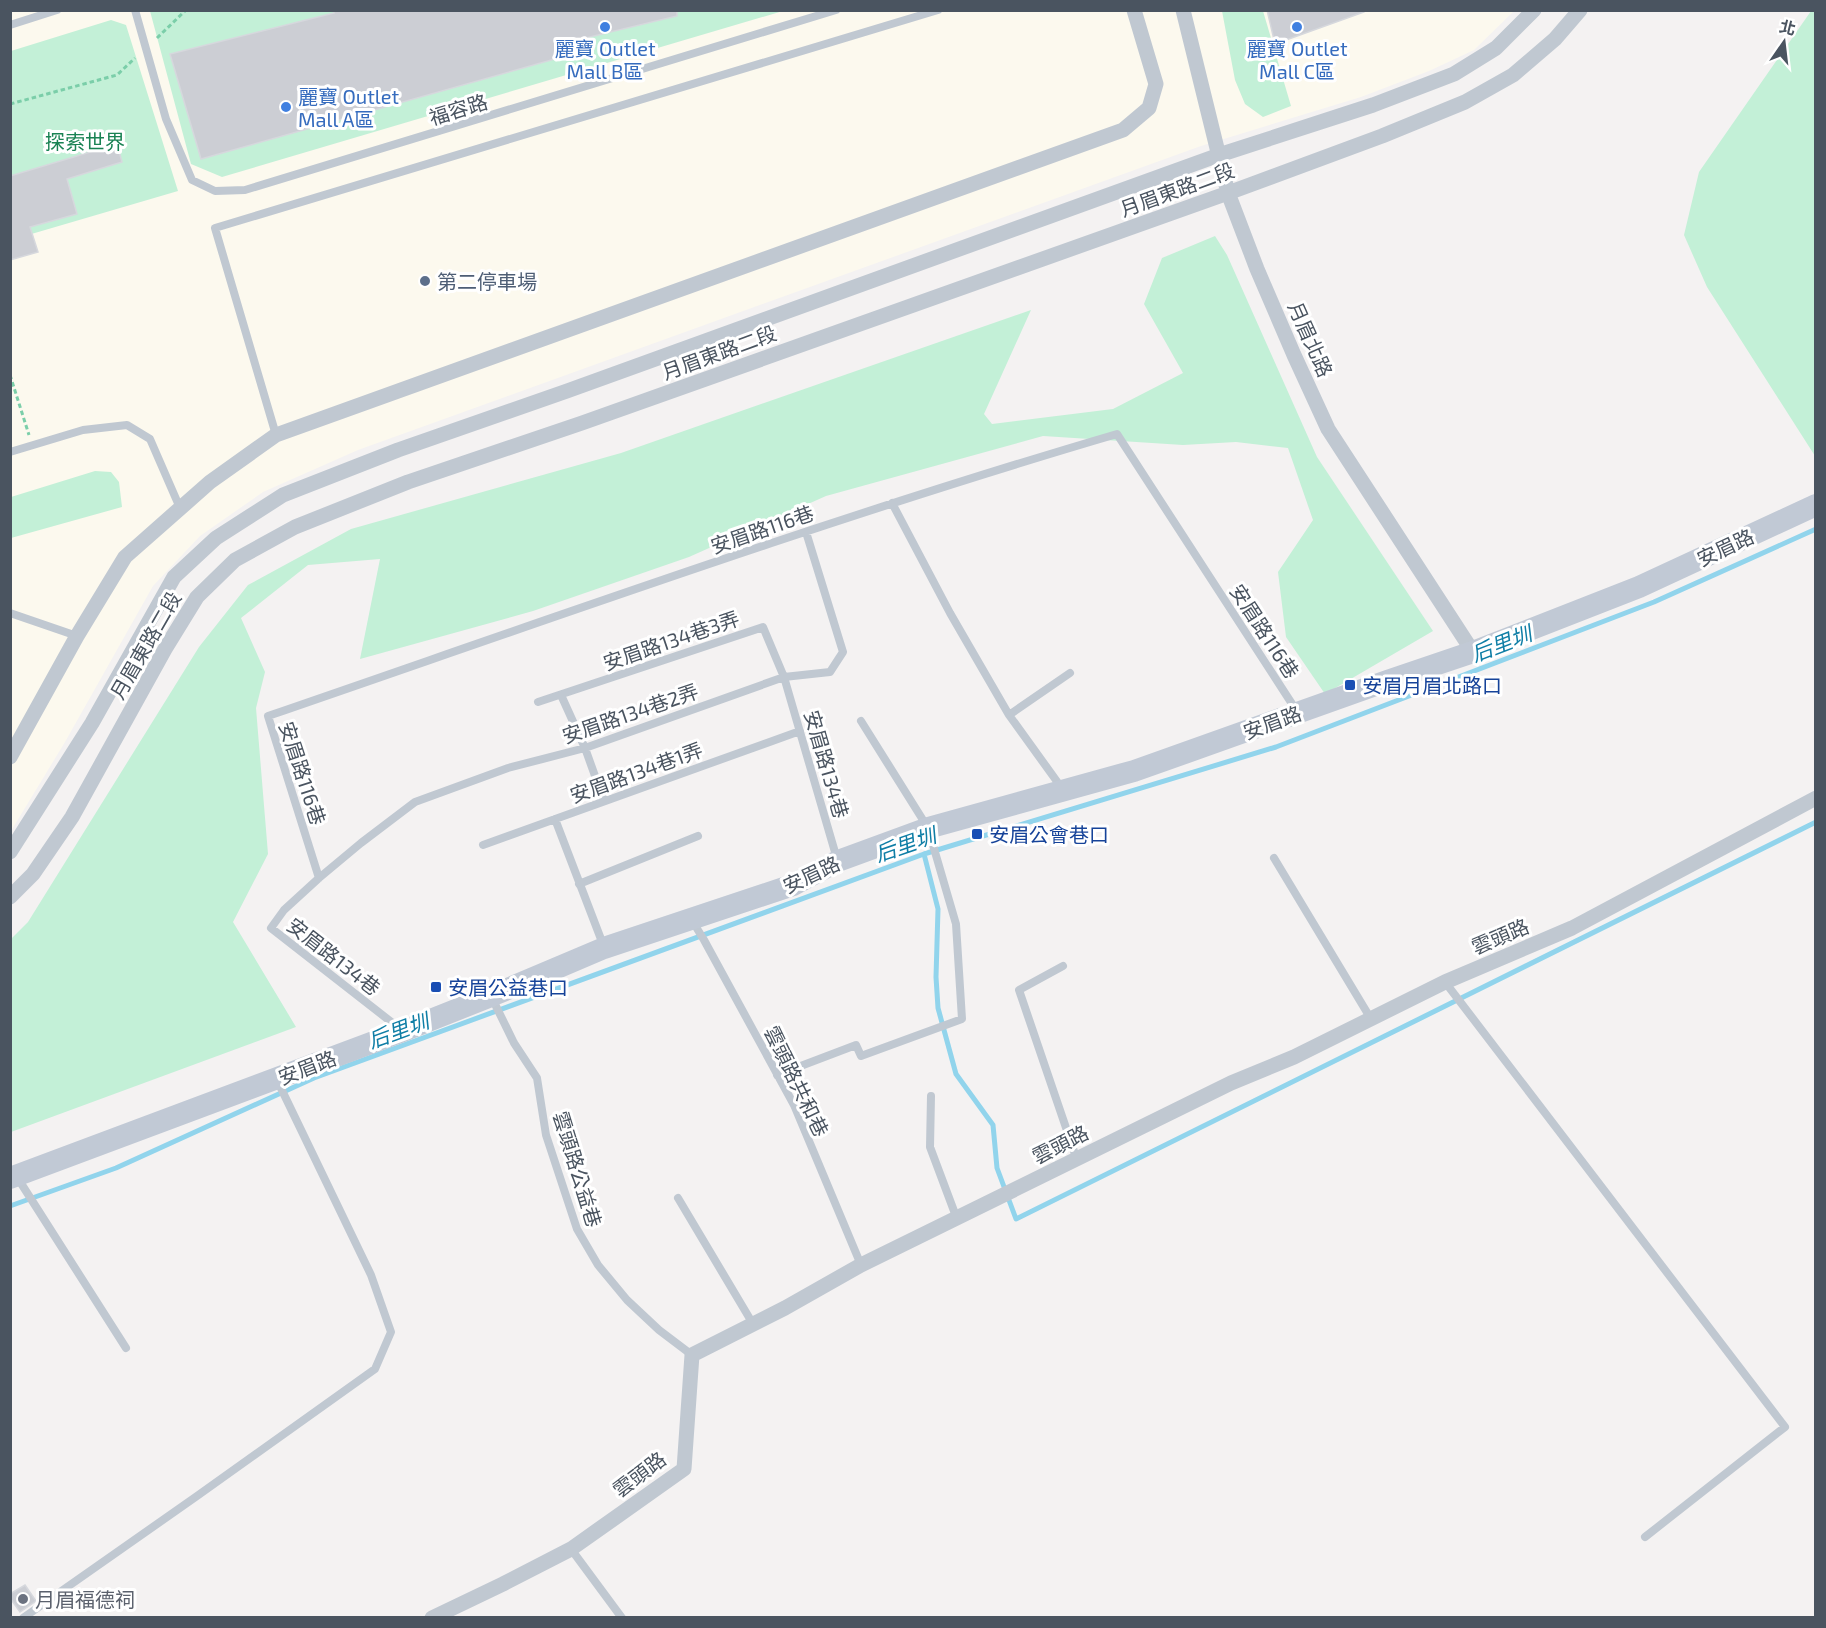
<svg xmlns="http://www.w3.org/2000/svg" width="1826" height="1628" viewBox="0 0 1826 1628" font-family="'Exo 2','Noto Sans TC',sans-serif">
  <rect width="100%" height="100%" fill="#f4f2f2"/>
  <path fill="#fcf9ee" d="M11,11H1514L1474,50L1429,71L1361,97L1201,146L358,450L263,492L200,536L153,586L65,742L11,831Z"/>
  <path fill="#c3f0d7" d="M150,11H783L222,177L191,164Z
    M1222,11H1263L1291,106L1263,117L1245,104L1235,80Z
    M1811,11H1816L1815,456L1707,287L1684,235L1699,172Z
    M111,20L126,25L178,191L11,240V51Z
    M1215,236L1227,255L1317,457L1433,631L1325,694L1286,637L1278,572L1313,520L1288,448L1236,442L1183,445L1043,436L826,496L689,557L533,611L360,659L380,559L308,565L241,618L265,672L256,708L268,854L233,922L296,1027L11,1132V939L28,922L199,647L248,585L351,529L621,453L1031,310L984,414L992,424L1113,409L1183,373L1144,304L1162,258Z
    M95,471L111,472L119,482L122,507L11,538V497Z"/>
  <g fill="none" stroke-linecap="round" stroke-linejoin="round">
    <path stroke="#91d4ec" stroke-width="5" d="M924,854L938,909L936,977L938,1008L956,1074L993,1125L997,1168L1016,1219L1816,822
      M10,1206L116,1168L314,1078L924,854L1276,747L1654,602L1816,529"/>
  </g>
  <path fill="#ccced4" stroke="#d6d8dd" stroke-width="1.5" d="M333,10H677V16L573,41L576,53L201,159L170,54L334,13Z
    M1267,10H1364V12L1275,44Z
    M117,144L122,162L67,179L77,214L30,227L38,252L10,260V176Z
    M25,1585L36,1601L20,1612L10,1598V1594Z"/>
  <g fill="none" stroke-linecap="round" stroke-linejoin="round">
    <path stroke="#7bcea9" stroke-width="3" stroke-dasharray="4.5 3" stroke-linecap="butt" d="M157,38L186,10
      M10,104L117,75L135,58
      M10,375L29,435"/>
    <path stroke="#c0c8d1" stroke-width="8" d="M135,10L166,119L192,180L215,191L245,190L836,10
      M10,25L57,10
      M276,435L215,228L938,10
      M10,452L83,430L127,425L150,439L180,508
      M892,503L950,613L1009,715L1061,787
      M10,613L77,636
      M561,695L585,748L604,801
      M538,702L763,627L784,677L837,859
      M1009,715L1070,673
      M555,819L604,947
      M483,845L800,731
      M1274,858L1371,1019
      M319,878L268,716C550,619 831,518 1117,434L1296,710
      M579,884L698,836
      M693,922L704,940L794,1105L861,1265
      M1063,966L1019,990L1077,1160
      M1445,982L1785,1427L1645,1537
      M492,998L514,1043L537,1078L546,1135L577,1229L598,1265L627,1300L659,1330L692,1355
      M399,1028L271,928L284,910L319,878L361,843L415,802L508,768L585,748L784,677L830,672L843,652L806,532
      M777,1075L856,1045L861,1056L962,1019L956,924L928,828L861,721
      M931,1096L930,1147L957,1219
      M17,1177L126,1348
      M678,1198L753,1324
      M571,1549L622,1618
      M23,1618L197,1496L375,1369L391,1332L371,1275L277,1080"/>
    <path stroke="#c0c8d1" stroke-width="15" d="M1183,10L1228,193L1257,269L1294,355L1328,429L1473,652
      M10,757L77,636L125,557L210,482L276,435L1123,130L1149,108L1156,84L1134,10
      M10,852L92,723L174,577L216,538L283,495L398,450L567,391L1219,155L1373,105L1454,74L1496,48L1534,10
      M10,897L33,874L72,817L165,649L197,597L235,560L295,527L408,482L582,423L1228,193L1382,136L1465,102L1513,75L1555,39L1580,10
      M432,1618L503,1584L571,1549L684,1469L692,1355L785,1308L861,1265L1231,1083L1294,1057L1445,982L1572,928L1816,798"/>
    <path stroke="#c1c9d5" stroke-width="22" d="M10,1178L403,1031L491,996L604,948L793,885L838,861L928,828L1134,771L1387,681L1473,652L1639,587L1816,505"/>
  </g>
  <g fill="#3f7fe0" stroke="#fff" stroke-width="2">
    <circle cx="605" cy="27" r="6"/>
    <circle cx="1297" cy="27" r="6"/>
    <circle cx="286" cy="107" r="6"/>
  </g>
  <circle fill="#5c6f8a" stroke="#fff" stroke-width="2" cx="425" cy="281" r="6"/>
  <g fill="#1a4fb4" stroke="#fff" stroke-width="2">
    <rect x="1344" y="679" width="12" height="12" rx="3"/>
    <rect x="971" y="828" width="12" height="12" rx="3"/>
    <rect x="430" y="981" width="12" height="12" rx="3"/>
  </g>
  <circle fill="#6b7280" stroke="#fff" stroke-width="2" cx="23" cy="1599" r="6"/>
  <g text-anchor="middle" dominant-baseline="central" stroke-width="6" stroke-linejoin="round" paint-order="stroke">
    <g font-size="20" fill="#366cbe" stroke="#fff">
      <text x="605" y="48">麗寶 Outlet<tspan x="605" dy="23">Mall B區</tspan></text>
      <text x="1297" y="48">麗寶 Outlet<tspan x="1297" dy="23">Mall C區</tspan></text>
      <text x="298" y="96" text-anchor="start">麗寶 Outlet<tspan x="298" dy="23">Mall A區</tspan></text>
    </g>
    <g font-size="20" fill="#4a5460" stroke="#fff">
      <text transform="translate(458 109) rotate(-17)">福容路</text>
      <text transform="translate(1177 189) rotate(-20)">月眉東路二段</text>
      <text transform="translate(1311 339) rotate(66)">月眉北路</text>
      <text transform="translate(719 352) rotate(-20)">月眉東路二段</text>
      <text transform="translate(762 529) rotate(-19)">安眉路116巷</text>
      <text transform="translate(1725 547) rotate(-25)">安眉路</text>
      <text transform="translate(1265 631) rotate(57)">安眉路116巷</text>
      <text transform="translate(671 640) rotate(-19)">安眉路134巷3弄</text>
      <text transform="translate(145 645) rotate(-60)">月眉東路二段</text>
      <text transform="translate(630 713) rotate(-19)">安眉路134巷2弄</text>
      <text transform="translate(1272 722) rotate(-20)">安眉路</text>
      <text transform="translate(827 764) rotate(74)">安眉路134巷</text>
      <text transform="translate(636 772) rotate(-20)">安眉路134巷1弄</text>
      <text transform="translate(303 773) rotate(72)">安眉路116巷</text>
      <text transform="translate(811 874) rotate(-25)">安眉路</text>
      <text transform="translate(1500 936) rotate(-23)">雲頭路</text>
      <text transform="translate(334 956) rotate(38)">安眉路134巷</text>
      <text transform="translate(307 1067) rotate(-21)">安眉路</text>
      <text transform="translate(797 1081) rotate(64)">雲頭路共和巷</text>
      <text transform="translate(1060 1144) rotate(-27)">雲頭路</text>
      <text transform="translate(578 1169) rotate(73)">雲頭路公益巷</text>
      <text transform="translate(639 1474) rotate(-37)">雲頭路</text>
    </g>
    <g font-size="20" fill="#198253" stroke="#fff">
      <text x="85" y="141">探索世界</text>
    </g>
    <g font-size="20" fill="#4e5e75" stroke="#fff" text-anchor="start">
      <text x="437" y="281">第二停車場</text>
    </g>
    <g font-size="20" fill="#164399" stroke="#fff" text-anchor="start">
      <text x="1362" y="685">安眉月眉北路口</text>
      <text x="989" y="834">安眉公會巷口</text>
      <text x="448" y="987">安眉公益巷口</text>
    </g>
    <g font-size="20" fill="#5b616d" stroke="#fff" text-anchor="start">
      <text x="35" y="1599">月眉福德祠</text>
    </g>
    <g font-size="21" font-style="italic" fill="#0f7ea6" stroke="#fff">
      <text transform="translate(1501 643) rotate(-21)">后里圳</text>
      <text transform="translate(905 844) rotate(-19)">后里圳</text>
      <text transform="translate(398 1030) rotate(-20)">后里圳</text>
    </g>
  </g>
  <rect width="1826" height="1628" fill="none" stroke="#4a5460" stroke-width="24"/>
  <g transform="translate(1784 42) rotate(14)" stroke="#ffffff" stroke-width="4.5" paint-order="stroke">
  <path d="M0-4.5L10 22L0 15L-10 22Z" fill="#4a5460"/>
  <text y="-9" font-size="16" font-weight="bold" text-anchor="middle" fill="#4a5460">北</text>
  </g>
</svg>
